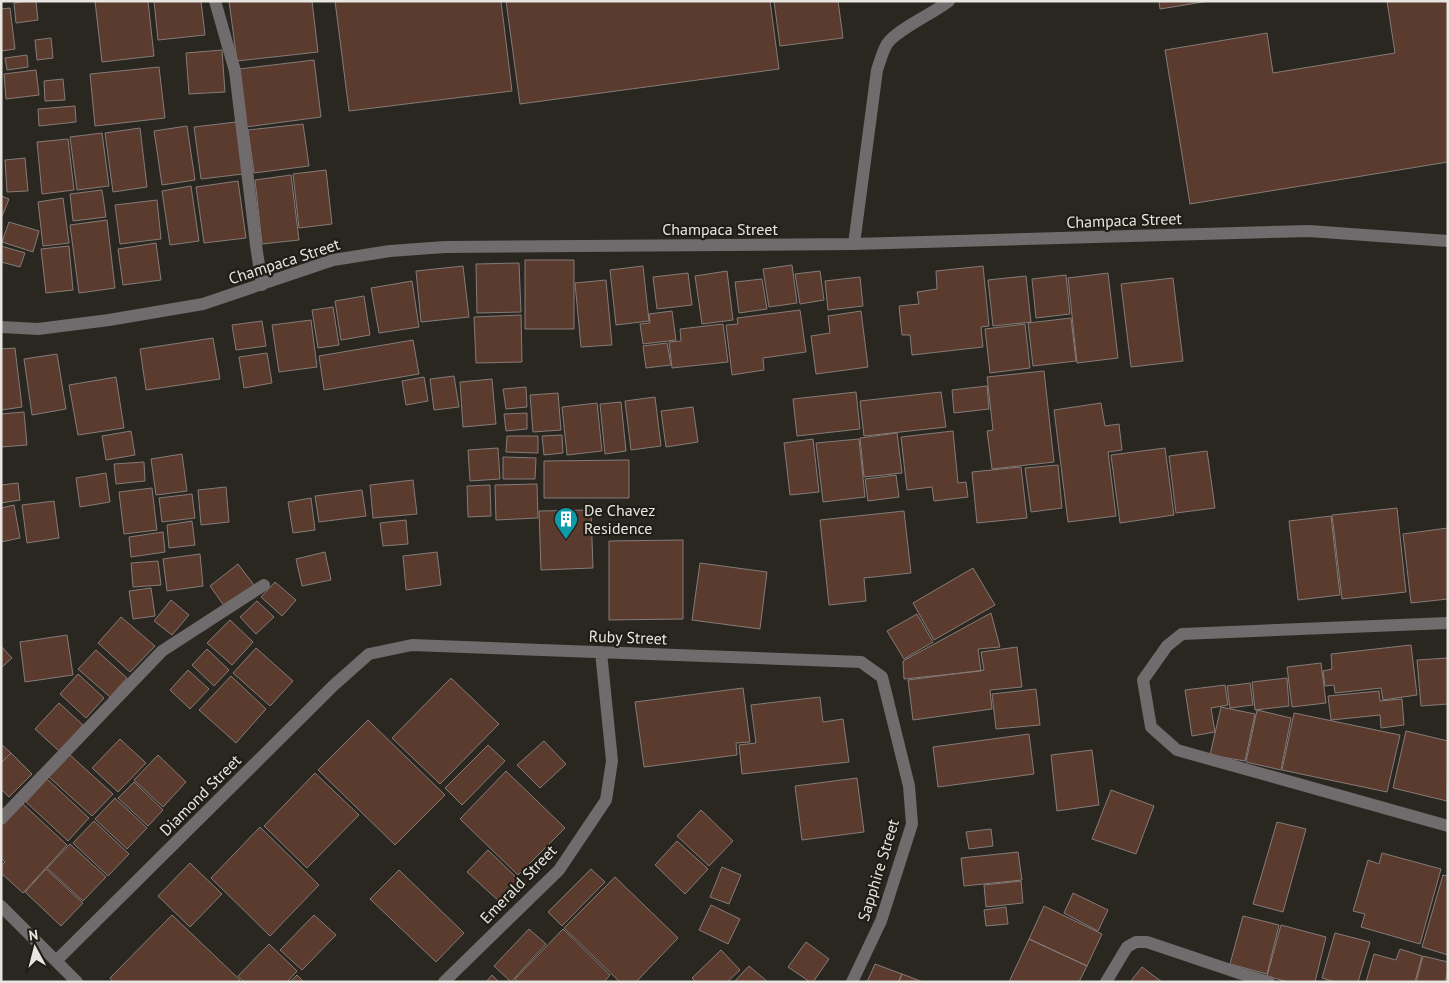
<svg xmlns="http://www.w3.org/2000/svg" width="1449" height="983" viewBox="0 0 1449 983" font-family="'PT Sans',sans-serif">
  <rect width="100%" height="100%" fill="#2a2721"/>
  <path fill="#5c3b2f" stroke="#847b78" d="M29,1H36L38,20L16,23L14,3Z
    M95,1H148L154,56L102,62Z
    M154,1H201L205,35L158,40Z
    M229,1H312L318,52L237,61Z
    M335,1H501L512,91L349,111Z
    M506,1H770L779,69L520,104Z
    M774,1H838L843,38L780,46Z
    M1159,1H1209L1160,9Z
    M1387,1H1448V162L1190,204L1165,50L1267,33L1273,73L1395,53Z
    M10,8L15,49L1,51V9Z
    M51,38L53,58L37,60L35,40Z
    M222,50L225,92L189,94L186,53Z
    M27,55L28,67L7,70L5,58Z
    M314,60L321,117L246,127L239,69Z
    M159,67L165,118L95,126L90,74Z
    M36,70L39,95L6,99L4,74Z
    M63,79L65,100L45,101L44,81Z
    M75,106L76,122L39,126L38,109Z
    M236,122L243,174L201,179L194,127Z
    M303,124L309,166L254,173L248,130Z
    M187,126L195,180L162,185L154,131Z
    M140,128L147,187L113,192L105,133Z
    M102,133L109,186L77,190L70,137Z
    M68,139L74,190L42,194L37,142Z
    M25,158L28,191L7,192L5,160Z
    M326,170L332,224L299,228L293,174Z
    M291,175L299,240L262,244L255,180Z
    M238,181L246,238L204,243L196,187Z
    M191,186L199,241L170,245L162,191Z
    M102,190L106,217L73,221L70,194Z
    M1,196L9,199L1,219Z
    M63,198L69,243L43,246L38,202Z
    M157,200L161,239L120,244L115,205Z
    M107,220L115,288L79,293L70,225Z
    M9,222L39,231L33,252L2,242Z
    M156,243L161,280L123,285L118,249Z
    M1,246L25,253L20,267L1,262Z
    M69,246L73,290L46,293L41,249Z
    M525,260H574V329H525Z
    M519,263L521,312L477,313L476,264Z
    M792,265L797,303L769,307L763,269Z
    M463,266L469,317L421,322L416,271Z
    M643,266L649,321L616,325L610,270Z
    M983,266L989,326L981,327L983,347L912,355L910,335H902L899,306L919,304L917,292L937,289L936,271Z
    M727,271L733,320L702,324L695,276Z
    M820,271L824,300L800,304L795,274Z
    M688,273L692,305L657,309L653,277Z
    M1108,273L1118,358L1077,363L1068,278Z
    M1066,275L1070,314L1036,318L1032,279Z
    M1026,276L1031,322L993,326L988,280Z
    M860,277L863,306L828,310L825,281Z
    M1173,278L1183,361L1131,367L1121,284Z
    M762,279L767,309L739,313L735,282Z
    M606,280L612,345L581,347L575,283Z
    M412,281L419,327L379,333L371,288Z
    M364,296L370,335L341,340L335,301Z
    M333,307L339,345L318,348L312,310Z
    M800,310L806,352L763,358L764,370L732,375L726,325L738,324L737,318Z
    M672,311L676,340L643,344L640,324L650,323L649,314Z
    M861,311L868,367L816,374L811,336L830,333L828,316Z
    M521,315L522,362L476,363L474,317Z
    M1071,318L1076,361L1033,366L1028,323Z
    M311,320L317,367L279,372L272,325Z
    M262,321L266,346L236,350L232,325Z
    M723,324L728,362L672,368L669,342L681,341L680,329Z
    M1025,324L1030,368L990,373L985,329Z
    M213,338L220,379L146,390L140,349Z
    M413,340L419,374L324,390L319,356Z
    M667,343L671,365L646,368L643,346Z
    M15,348L22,407L1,410V349Z
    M267,353L272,383L244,388L239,357Z
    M57,354L66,409L32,415L24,359Z
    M1044,371L1054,462L992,469L987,431L993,430L987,377Z
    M454,376L459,407L434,410L430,379Z
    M116,377L124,428L78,435L69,385Z
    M424,377L428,401L406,405L402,381Z
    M492,379L496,424L463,427L460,382Z
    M987,386L989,409L954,413L952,390Z
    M526,387L527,407L506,409L503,389Z
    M856,392L860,429L797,436L793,399Z
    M941,392L946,427L864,436L860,401Z
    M558,393L561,430L533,432L530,395Z
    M655,397L661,446L631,450L625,401Z
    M621,402L626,451L605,454L600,404Z
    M597,403L602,451L567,455L562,407Z
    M1101,403L1105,426L1119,424L1122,450L1108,452L1116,516L1068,522L1054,410Z
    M693,407L698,442L666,447L661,411Z
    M24,412L27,445L1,447V414Z
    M527,413V429L506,431L504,414Z
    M131,431L135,455L106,460L102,436Z
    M953,431L958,483L966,482L968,497L934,501L932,487L907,490L901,437Z
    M897,433L902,473L864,477L860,438Z
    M562,435L563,453L544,455L542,436Z
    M507,436H538V453L506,452Z
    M813,439L819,492L790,495L784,443Z
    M859,439L865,497L823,502L816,443Z
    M498,448L500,479L470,481L468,450Z
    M1165,448L1174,515L1120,523L1111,455Z
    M1207,451L1215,508L1176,513L1169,456Z
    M182,454L187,491L156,495L151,459Z
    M503,457L536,458L535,479H503Z
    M629,460V498H544V461Z
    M144,462L145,481L116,484L114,464Z
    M1058,465L1062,508L1031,512L1025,468Z
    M1021,467L1027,518L977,523L972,472Z
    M106,473L110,502L80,507L76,478Z
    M896,475L899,497L868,501L865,479Z
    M413,480L417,514L373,518L370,485Z
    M18,483L20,500L1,503V485Z
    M537,484L538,518L496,520L495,485Z
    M490,485L491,516L468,517L467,486Z
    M226,487L229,522L201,525L198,490Z
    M152,488L157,530L124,534L119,492Z
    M362,490L366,516L319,522L315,496Z
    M192,494L195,518L162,522L159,498Z
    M311,498L315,530L293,533L288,502Z
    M54,501L59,538L27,543L22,505Z
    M14,505L20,538L1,542V508Z
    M1397,508L1406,592L1342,599L1332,515Z
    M591,510L593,568L541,570L539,511Z
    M904,511L911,573L864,578L866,601L829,605L820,520Z
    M1331,516L1340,595L1298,600L1289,521Z
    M406,520L408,544L383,546L380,523Z
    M192,521L195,545L169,548L167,525Z
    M1448,528V599L1411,603L1403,534Z
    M163,532L165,552L131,557L129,537Z
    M683,540V619L609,620V541Z
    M325,552L331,580L302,586L296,559Z
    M437,552L441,585L406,590L403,556Z
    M200,554L203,586L167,591L163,559Z
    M158,561L161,585L133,587L131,563Z
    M700,563L767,572L760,629L692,620Z
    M238,564L254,585L225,607L210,586Z
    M973,568L995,605L934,640L913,603Z
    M275,582L296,600L282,616L261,597Z
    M151,588L155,616L133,619L129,591Z
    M171,600L189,615L172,635L154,621Z
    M257,601L274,617L256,634L240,617Z
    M991,613L1000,647L978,649L981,671L904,679L903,661Z
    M917,614L933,642L904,659L887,631Z
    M121,617L155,646L130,672L98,643Z
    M230,620L253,642L232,665L207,643Z
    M67,635L73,675L25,682L20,642Z
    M1411,645L1417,695L1383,700L1381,688L1335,693L1334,685L1325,686L1323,671L1332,669L1331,654Z
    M1,646L12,658L1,668Z
    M1017,647L1022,687L990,690L992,709L913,720L908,680L984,670L981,652Z
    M256,648L293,681L270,706L233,673Z
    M207,649L229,670L214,686L192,665Z
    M96,650L127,678L110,697L78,669Z
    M1448,658V704L1421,706L1417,660Z
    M1321,663L1326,703L1292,707L1287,667Z
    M188,670L209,689L190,709L170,690Z
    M78,674L104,698L86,718L60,694Z
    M231,676L266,709L236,743L199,710Z
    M451,678L499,724L440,784L392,738Z
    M1287,678L1289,706L1255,710L1252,682Z
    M1250,683L1253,705L1230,708L1227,686Z
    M1225,685L1228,705L1211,708L1215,732L1192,736L1185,690Z
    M743,688L750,742L736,743L737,755L644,767L635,702Z
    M1036,689L1040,725L996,729L992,694Z
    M1379,691L1380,701L1402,699L1404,725L1381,728L1380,715L1331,720L1328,696Z
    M820,697L823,722L843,719L849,762L742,774L739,745L756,743L751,705Z
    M59,703L83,725L59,751L35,729Z
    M1221,707L1255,714L1245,761L1210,755Z
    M1257,710L1291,718L1281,770L1246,762Z
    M1294,713L1400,735L1387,792L1282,770Z
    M368,720L445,795L395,845L318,770Z
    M1406,731L1448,741L1447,801L1393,788Z
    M1029,734L1034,774L938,787L933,747Z
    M120,739L146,763L118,792L92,768Z
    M544,741L566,764L540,788L517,765Z
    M1,744L11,753L1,763Z
    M488,745L505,761L462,805L445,788Z
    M1092,750L1099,805L1057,811L1051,755Z
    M11,753L32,774L9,797L1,789V763Z
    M70,755L113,794L92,816L49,777Z
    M158,755L186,782L163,807L134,780Z
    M506,771L565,828L518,875L460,819Z
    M315,773L359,815L307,868L264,826Z
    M857,778L864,832L802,840L795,786Z
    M47,779L89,818L68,841L26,802Z
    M134,782L163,810L148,826L118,798Z
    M1111,790L1154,806L1136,854L1092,839Z
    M115,798L147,828L127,849L95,819Z
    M22,803L67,845L23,893L1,873V866L5,862L1,858V825Z
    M701,810L733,841L709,866L677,836Z
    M94,821L129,854L108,876L73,843Z
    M1277,822L1306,829L1283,912L1253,904Z
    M260,827L319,885L270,936L211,878Z
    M991,829L993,846L969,849L966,832Z
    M677,841L708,869L685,894L655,865Z
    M70,844L106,877L83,901L47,868Z
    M488,850L521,882L501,903L467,872Z
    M1018,852L1022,880L964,886L961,858Z
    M1382,853L1441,869L1420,944L1361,927L1365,914L1353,911L1368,860L1379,864Z
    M190,863L222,894L190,927L158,896Z
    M722,867L741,875L729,904L710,897Z
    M46,869L83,903L61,926L25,892Z
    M591,869L605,882L562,926L548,912Z
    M399,870L464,933L436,962L370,899Z
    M1443,875L1448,876V955L1422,947Z
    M615,877L678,938L636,982H620L564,928Z
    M1021,881L1023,903L986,907L984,885Z
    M1073,893L1108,910L1098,931L1064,913Z
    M711,905L740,919L728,944L699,930Z
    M1044,906L1102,934L1087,966L1029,939Z
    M1006,907L1008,924L986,926L984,910Z
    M172,915L240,980L238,982H113L110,978Z
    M314,915L336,935L302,970L280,950Z
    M1243,916L1279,925L1267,974L1230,964Z
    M1281,925L1326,937L1315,982H1288L1267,976Z
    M529,929L546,944L511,982L494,966Z
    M563,929L610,975L604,982H517L515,979Z
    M1335,933L1370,942L1358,982H1335L1322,978Z
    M1029,939L1087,966L1079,982H1009Z
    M806,942L829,959L813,982H810L788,967Z
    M269,944L297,971L287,982H244L238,976Z
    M1400,949L1422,956L1415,982H1366L1374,954L1396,960Z
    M721,950L740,970L727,982H696L692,978Z
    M1423,956L1448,962V971L1445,982H1416Z
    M875,964L902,974L898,982H867Z
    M749,966L768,982H734Z
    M1142,967L1162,982H1130Z
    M902,974L923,982H899Z
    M297,975L304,982H290Z
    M492,975L499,982H486Z"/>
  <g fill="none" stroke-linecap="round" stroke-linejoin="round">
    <path stroke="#706b6c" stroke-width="12" d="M215,1L235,71L256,245L262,285
      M854,244L877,70C880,62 882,52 887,44C896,30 934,13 949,1
      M1,327L38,329L109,320L203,304L333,260L390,251L445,247L854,244L1309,231L1448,241
      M1448,623L1182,634L1167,646L1143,680L1151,727L1177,750L1448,826
      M1,819L162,651L264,585
      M1,906L77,982
      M56,961L334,685L369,654L412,645L861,662L882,677L909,786L912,824L881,921L852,982
      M444,982L559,870L606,800L612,761L601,652
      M1106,982L1127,947L1136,942H1147L1242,974L1269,982"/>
  </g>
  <defs>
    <g id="building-pin" transform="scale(1.25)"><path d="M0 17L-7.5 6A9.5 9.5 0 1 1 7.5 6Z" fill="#0f9aa8" stroke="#201d17"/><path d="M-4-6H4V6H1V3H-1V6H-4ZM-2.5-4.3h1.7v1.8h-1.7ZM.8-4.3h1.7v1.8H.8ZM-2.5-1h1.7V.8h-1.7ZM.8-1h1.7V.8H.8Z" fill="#fff"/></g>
  </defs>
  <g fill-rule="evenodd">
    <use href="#building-pin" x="566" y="519"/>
  </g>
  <g text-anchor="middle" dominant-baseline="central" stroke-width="4.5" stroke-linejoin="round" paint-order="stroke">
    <g font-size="16" fill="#e8e6e1" stroke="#201d17">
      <text transform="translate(1124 220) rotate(-2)">Champaca Street</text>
      <text x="720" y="229">Champaca Street</text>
      <text transform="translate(284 261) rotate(-18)">Champaca Street</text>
      <text transform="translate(628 637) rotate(2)">Ruby Street</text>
      <text transform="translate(200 795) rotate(-45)">Diamond Street</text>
      <text transform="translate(878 870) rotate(-73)">Sapphire Street</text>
      <text transform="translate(518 884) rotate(-46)">Emerald Street</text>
    </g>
    <g font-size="16" fill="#e8e6e1" stroke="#201d17" text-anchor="start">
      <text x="584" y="510">De Chavez<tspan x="584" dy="18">Residence</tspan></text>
    </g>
  </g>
  <rect width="1449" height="983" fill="none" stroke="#e8e6e1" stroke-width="5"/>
  <g transform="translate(35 948) rotate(353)" stroke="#201d17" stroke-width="4" paint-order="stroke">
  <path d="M0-4L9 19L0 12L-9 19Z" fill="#e8e6e1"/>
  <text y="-8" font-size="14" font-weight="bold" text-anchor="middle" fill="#e8e6e1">N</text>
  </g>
</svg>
